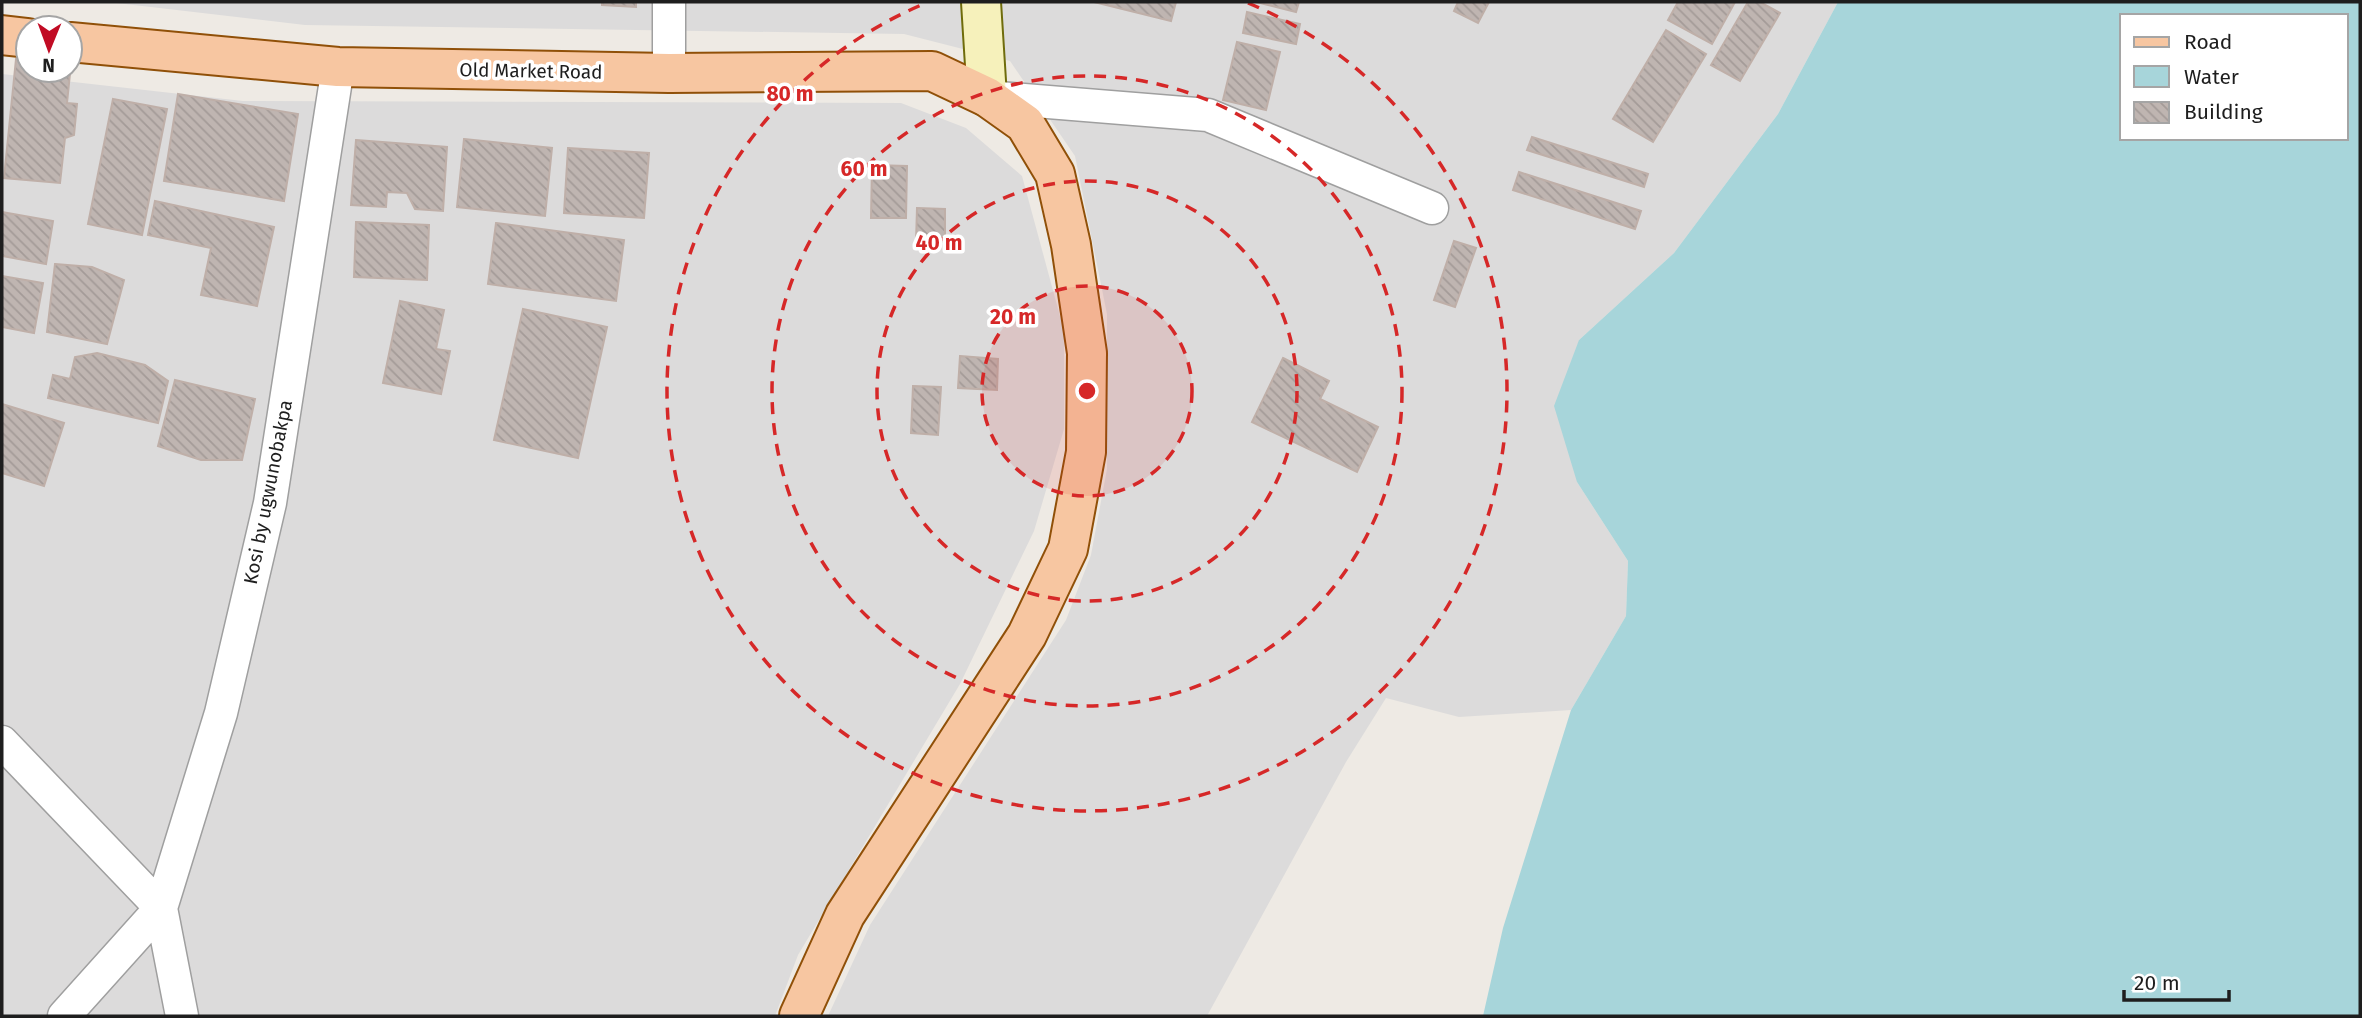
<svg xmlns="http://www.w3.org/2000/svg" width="2362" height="1018" viewBox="0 0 2362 1018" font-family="'Fira Sans',sans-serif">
  <defs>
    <pattern id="building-back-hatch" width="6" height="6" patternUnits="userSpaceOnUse" patternTransform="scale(1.75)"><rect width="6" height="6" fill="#bfb5b1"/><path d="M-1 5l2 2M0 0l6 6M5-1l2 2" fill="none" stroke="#a49b98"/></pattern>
  </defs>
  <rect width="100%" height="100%" fill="#eeeae4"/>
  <path fill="#dcdbdb" d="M108,2H1838L1778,114L1674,253L1579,340L1577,482L1628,561L1626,616L1571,710L1459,717L1386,698L1346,762L1207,1016H828L870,925L1066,620L1091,555L1107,469V314L1075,156L1010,61L904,34L305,25Z
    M2,74L243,101L901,103L966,128L1022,176L1064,331V429L1034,531L960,684L798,955L775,1016H2Z"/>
  <path fill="#a7d5da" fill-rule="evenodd" d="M1838,2H2360V1016H1483L1503,928L1571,710L1626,616L1628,561L1577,482L1554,406L1579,340L1674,253L1778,114ZM2122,16H2346V138H2122Z"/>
  <path fill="url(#building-back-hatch)" stroke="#bfafa8" stroke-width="2" d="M602,2H636V7L602,5Z
    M1094,2H1176L1171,21Z
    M1256,2H1299L1296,12Z
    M1458,2H1489L1478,23L1454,11Z
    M1678,2H1735L1712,44L1668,20Z
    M1748,2H1760L1780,13L1740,81L1711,65Z
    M1247,12L1300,24L1296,44L1243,33Z
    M1666,30L1706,54L1653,142L1613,119Z
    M1237,42L1280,52L1266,110L1223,100Z
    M16,59L28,60V70H70L71,64L67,103L77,104L74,135L65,138L60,183L4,178Z
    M178,94L298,114L284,201L164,181Z
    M113,99L167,109L142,235L88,224Z
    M1532,137L1648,174L1644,187L1527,150Z
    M464,139L552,148L545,216L457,207Z
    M356,140L447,147L443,211L415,209L407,193L387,192L386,207L351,205Z
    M568,148L649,153L644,218L564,213Z
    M872,165L907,166L906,218H871Z
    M1519,172L1641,211L1635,229L1513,190Z
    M155,201L274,227L257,306L201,295L211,248L148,235Z
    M917,208L945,209V242H916Z
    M2,212L53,221L46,264L2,256Z
    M356,222L429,225L427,280L354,277Z
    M496,223L624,240L616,301L488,284Z
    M1454,241L1476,248L1455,307L1434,300Z
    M55,264L92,267L124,280L107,344L47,332Z
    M2,276L43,283L34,333L2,327Z
    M400,301L444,310L436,349L450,351L441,394L383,383Z
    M523,309L607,327L578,458L494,440Z
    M97,353L145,365L168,381L158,423L48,398L53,375L70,379L75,357Z
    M960,356L998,359L997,390L958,388Z
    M1283,358L1329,381L1320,399L1378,427L1357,472L1252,422Z
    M175,380L255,399L242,460H201L158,446Z
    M913,386L941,387L938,435L911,433Z
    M2,404L64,423L44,486L2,473Z"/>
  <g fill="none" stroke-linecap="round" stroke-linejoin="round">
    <g stroke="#9f9f9f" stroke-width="35">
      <path id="minor" d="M669,73V2
        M987,97L1208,115L1432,208
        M2,742L161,908L182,1016
        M64,1016L161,908L221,713L270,503L338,67"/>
    </g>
    <g stroke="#6f6c0b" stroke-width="42">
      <path id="secondary" d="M981,2L987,97"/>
    </g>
    <g stroke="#905008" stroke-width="42">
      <path id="primary" d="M2,35L28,38
        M70,42L338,67L669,73L932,71L987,97L1025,124L1055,174L1071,245L1087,353L1086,452L1068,549L1027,635L845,915L799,1016"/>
    </g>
    <use href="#minor" stroke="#fff" stroke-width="32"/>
    <use href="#secondary" stroke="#f6f1bb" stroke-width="38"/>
    <use href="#primary" stroke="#f7c6a1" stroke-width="38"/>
  </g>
  <circle cx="1087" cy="391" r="105" fill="#d62828" fill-opacity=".12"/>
  <g fill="none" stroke="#d62828" stroke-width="3.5" stroke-dasharray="12 9">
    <circle cx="1087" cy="391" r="105"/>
    <circle cx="1087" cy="391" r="210"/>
    <circle cx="1087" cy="391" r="315"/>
    <path d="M1248 3A420 420 0 1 1 926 3"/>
  </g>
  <g text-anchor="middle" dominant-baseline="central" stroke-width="7" stroke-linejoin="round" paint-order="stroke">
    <g font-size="19" fill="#1e1e1e" stroke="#fff">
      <text transform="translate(531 71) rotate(1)">Old Market Road</text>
      <text transform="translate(268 492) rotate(-79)">Kosi by ugwunobakpa</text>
    </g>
  </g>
  <circle cx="1087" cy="391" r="10" fill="#d62828" stroke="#fff" stroke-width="3.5"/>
  <g font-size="21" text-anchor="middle" font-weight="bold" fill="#d62828" stroke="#fff" stroke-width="7" stroke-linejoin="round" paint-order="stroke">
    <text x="790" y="101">80 m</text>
    <text x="864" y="176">60 m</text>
    <text x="939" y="250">40 m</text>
    <text x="1013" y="324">20 m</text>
  </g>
  <rect width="2362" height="1018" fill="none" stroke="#1e1e1e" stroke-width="7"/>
  <rect x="2120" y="14" width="228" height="126" fill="#ffffff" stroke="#a5a5a5" stroke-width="2"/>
  <rect x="2134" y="37" width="35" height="10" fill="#f7c6a1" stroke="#a5a5a5" stroke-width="2"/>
  <text x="2184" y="49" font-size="21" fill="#1e1e1e">Road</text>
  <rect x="2134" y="66" width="35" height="21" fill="#a7d5da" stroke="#a5a5a5" stroke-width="2"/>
  <text x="2184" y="84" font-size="21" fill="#1e1e1e">Water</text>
  <rect x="2134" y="102" width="35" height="21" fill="url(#building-back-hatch)" stroke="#a5a5a5" stroke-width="2"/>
  <text x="2184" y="119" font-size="21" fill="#1e1e1e">Building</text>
  <g transform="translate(49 49) rotate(181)"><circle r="33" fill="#ffffff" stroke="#a5a5a5" stroke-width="2"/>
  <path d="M0-5L12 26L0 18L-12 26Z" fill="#c10b24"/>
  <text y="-10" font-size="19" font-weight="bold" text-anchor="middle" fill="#1e1e1e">N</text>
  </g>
  <path d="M2124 990v10h105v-10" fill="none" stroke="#1e1e1e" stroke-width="3.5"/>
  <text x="2134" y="990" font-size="21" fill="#1e1e1e" stroke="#ffffff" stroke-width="5" paint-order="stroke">20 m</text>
</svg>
